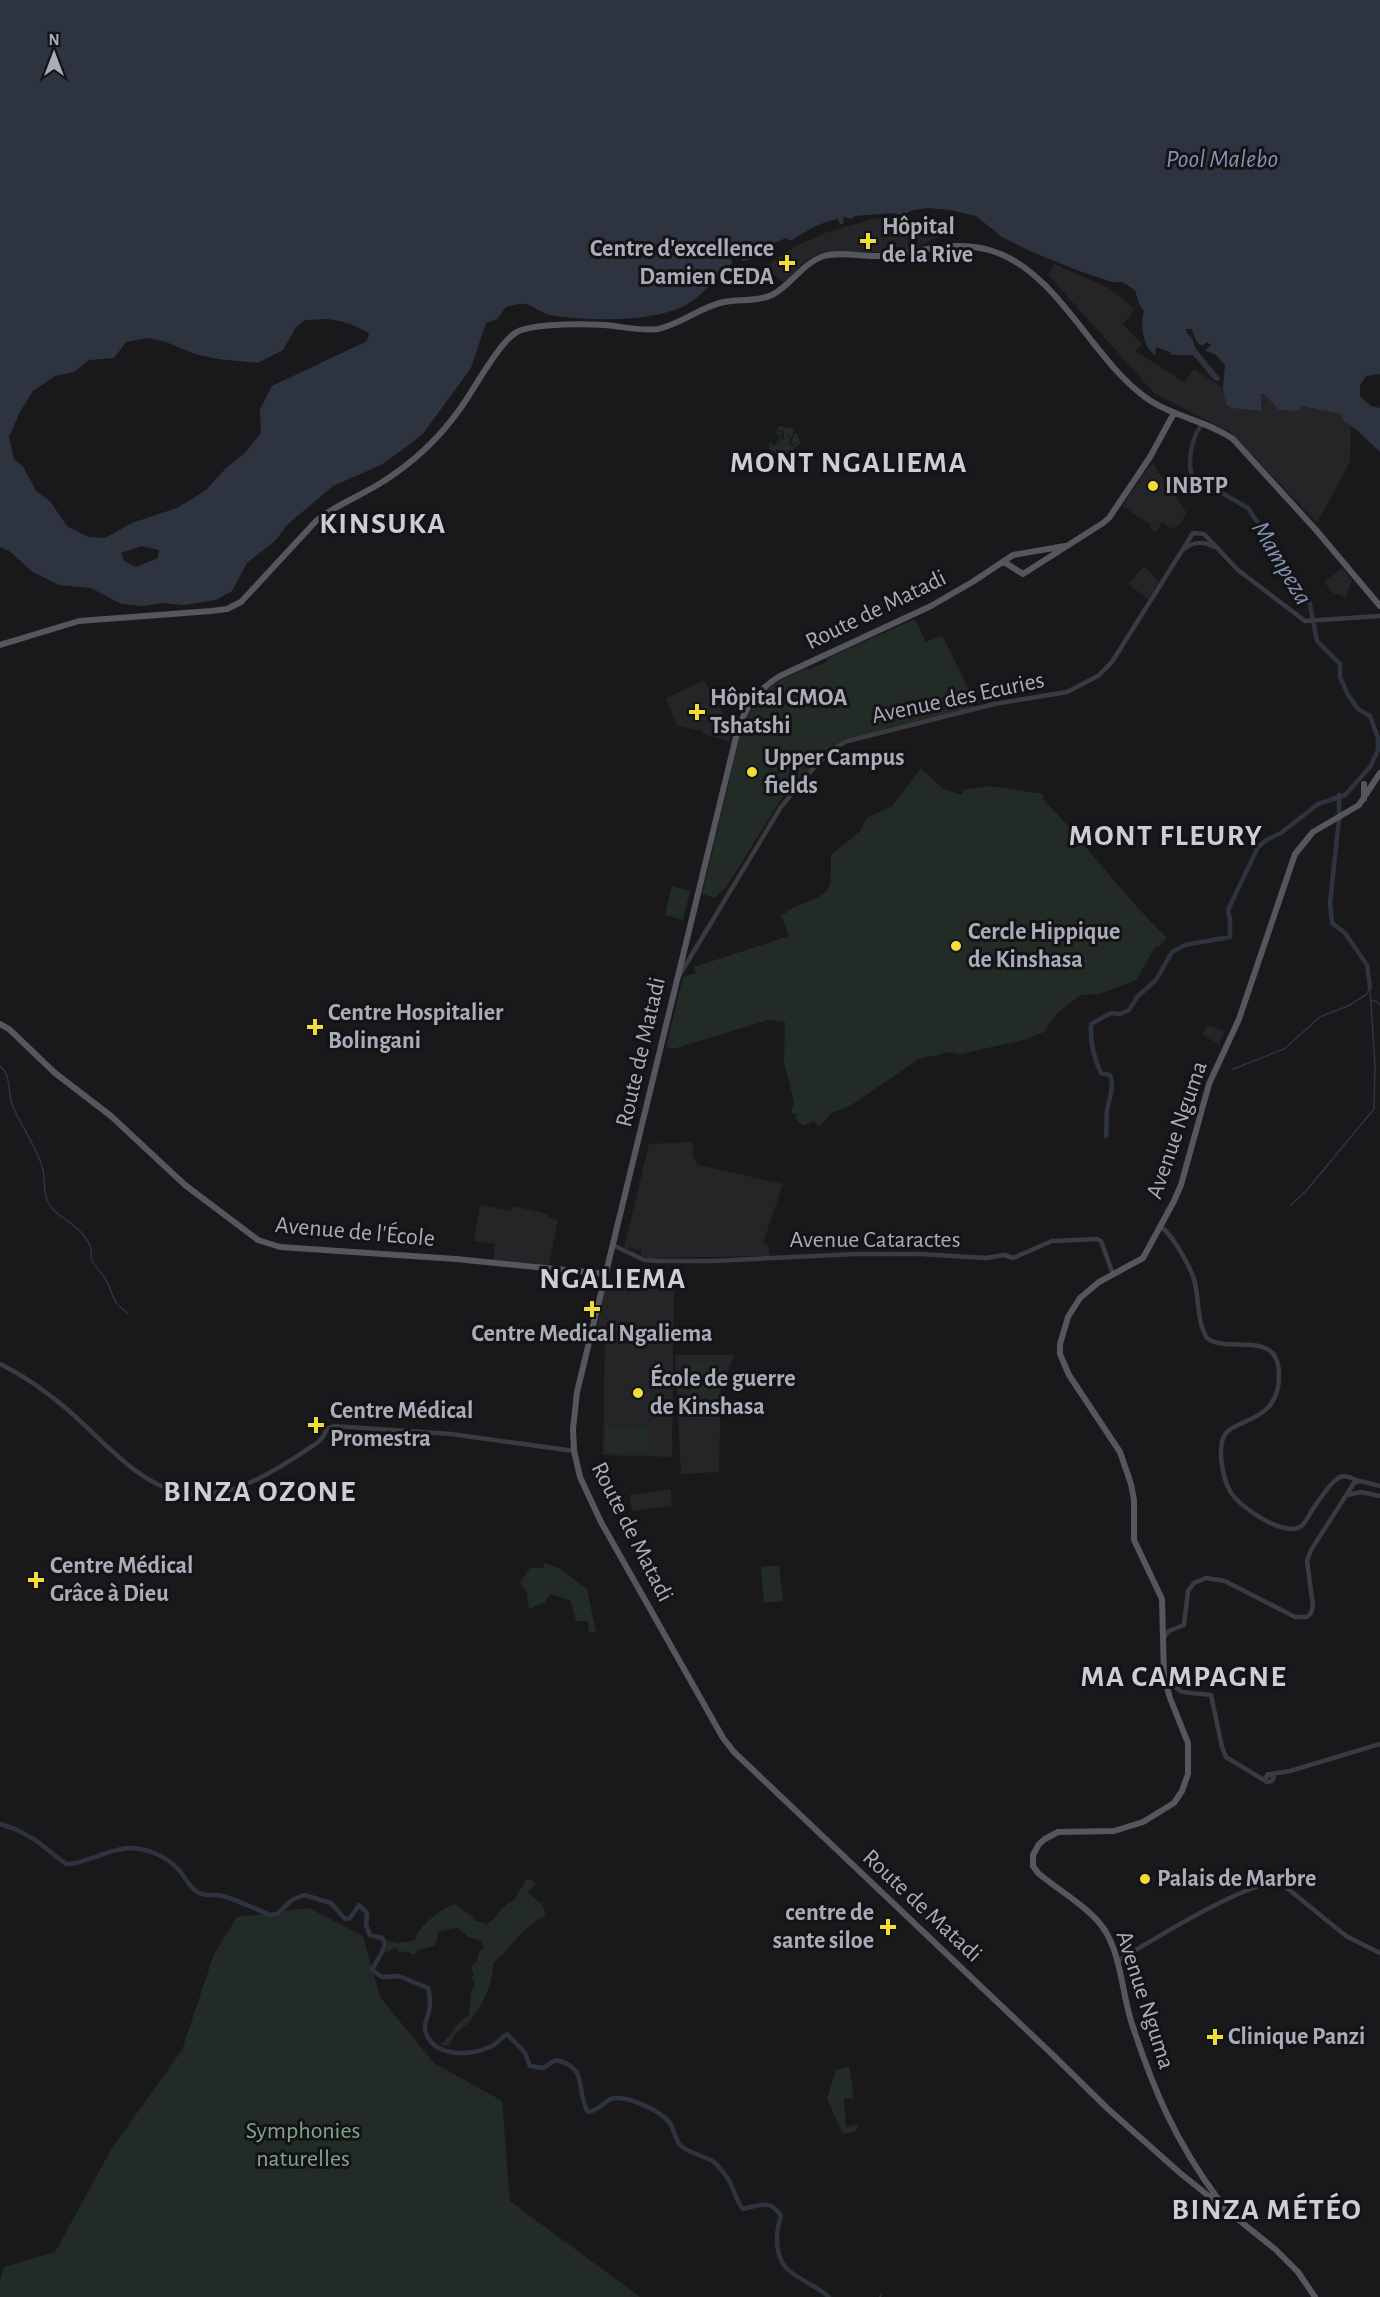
<svg xmlns="http://www.w3.org/2000/svg" width="1380" height="2297" viewBox="0 0 1380 2297" font-family="'Alegreya Sans',sans-serif">
  <rect width="100%" height="100%" fill="#19191b"/>
  <path fill="#252528" d="M876,218L939,224L940,236L920,246L893,252L822,253L806,260L785,283L763,268L796,246L827,232Z
    M1055,264L1108,288L1135,309L1123,324L1142,344L1135,351L1184,382L1194,369L1223,388L1226,405L1264,394L1300,406L1342,414V419L1351,424L1350,462L1317,523L1230,432L1155,394L1048,275Z
    M1153,464L1187,513L1180,524L1172,529L1162,523L1156,532L1150,528L1151,525L1122,506L1149,466Z
    M1144,566L1159,582L1148,599L1128,584Z
    M1342,568L1352,580L1346,597L1333,593L1324,582Z
    M704,680L732,729L729,741L703,734L702,731L677,726L666,698Z
    M1207,1025L1225,1031L1219,1044L1202,1035Z
    M693,1142V1156L698,1165L783,1184L763,1243L769,1246V1256L648,1258L641,1256V1250L624,1248L649,1144Z
    M480,1205L511,1211L514,1206L548,1214V1218L558,1220L549,1265L493,1260L495,1244L474,1241Z
    M606,1281L674,1283L672,1457L603,1455L605,1331L597,1328Z
    M675,1355H734L721,1389L719,1472L681,1474Z
    M671,1489L672,1506L632,1511L629,1495Z"/>
  <path fill="#222b25" d="M781,426L787,429L789,427L795,429L791,438L788,437L790,433L787,435L790,440L788,445L793,444L791,448L798,442L793,444L791,442L795,433L799,435L793,438L799,437V440L801,442L791,452L789,450L790,452L782,456L781,455L785,452L780,453L777,450L779,453L775,454L774,451L773,454L768,448L771,446L768,445L771,442L773,446L777,444L775,443L777,440L780,442L779,435L782,436L780,440L785,439L783,436L784,433L778,435L775,430L784,433L783,430L779,431L777,428Z
    M915,619L926,642L942,635L973,698L974,707L839,742L780,801L726,888L721,891L715,898L702,894C711,858 719,823 728,787C734,759 738,723 757,700C769,684 789,676 807,668L808,670L826,662L828,658Z
    M921,768L943,789L962,795L964,790L989,786L1043,794V799C1086,843 1122,895 1167,938L1159,947L1156,946L1136,980L1100,994L1081,995L1057,1013L1044,1032L1024,1040L960,1054L950,1052L919,1059L853,1104L832,1113L819,1126L814,1121L803,1126L795,1118L797,1115L791,1112L794,1102L784,1062L785,1022L768,1020L673,1049L666,1047L683,977L696,973L694,967L789,936L781,915C788,913 790,908 796,906C833,892 831,894 831,855L860,831L867,818L892,806Z
    M672,886L690,891L683,920L665,915Z
    M691,1362H718V1418H691Z
    M606,1427H650L649,1452H606Z
    M544,1563L561,1569L587,1589L596,1632H589L588,1621H576L570,1600L550,1594L545,1602L529,1609L527,1593L520,1582L530,1568H543Z
    M779,1565L783,1601L764,1603L761,1567Z
    M526,1880H532L535,1885L528,1891C533,1901 546,1902 545,1916C528,1924 518,1937 506,1951C502,1956 497,1958 493,1964C494,1981 480,2012 467,2024C457,2033 456,2032 449,2045L443,2046L441,2044C453,2034 456,2022 469,2015L471,1993L475,1983L471,1978L474,1975L471,1967L477,1961L479,1952L484,1949L482,1941L468,1937L458,1928L441,1931L437,1934L438,1941H435V1946L418,1950L414,1955L406,1951L399,1953L396,1947L385,1953L388,1944L386,1940L398,1943L415,1940C416,1928 443,1907 455,1904L471,1915L474,1920L487,1924C498,1918 502,1904 514,1900Z
    M309,1908L363,1936L380,1997L434,2063L502,2101L510,2201L640,2297H0V2280L4,2267L55,2252L112,2148L182,2050L214,1954L237,1917Z
    M849,2066L854,2098L844,2099L846,2127L858,2124L856,2131L843,2134L827,2099L836,2070Z"/>
  <path fill="#2e343f" fill-rule="evenodd" d="M0,0H1380V374L1366,376L1360,386V396L1371,406L1380,408V452L1358,431L1342,419L1341,414L1301,406L1299,411L1279,410L1264,394H1261V411L1232,408L1226,405L1223,388L1225,365L1215,354L1205,351L1211,345L1207,342L1204,344V346C1196,344 1194,337 1192,329H1186V332L1192,338L1196,349L1220,378L1219,381L1214,380L1193,355H1171L1170,352L1156,347L1155,355C1143,347 1140,325 1144,311L1139,304L1135,290L1122,282H1112L1079,271L1032,252L1002,237L976,216L950,210L928,208L913,210L903,215L891,213L855,216L851,219L844,217L843,224H840L838,219C819,222 806,232 790,241L786,238L772,244L756,257L743,261L727,245L725,247L732,262C727,275 723,274 714,281C705,290 697,299 686,305C651,323 589,321 550,315C541,313 533,305 525,304C519,303 512,306 506,307L497,319L486,323L471,368L422,435L383,464L333,486L287,525L276,540L247,563L232,591L216,600L184,605L164,603L144,606L121,604L91,588L59,585L33,572L9,551L0,547ZM327,319C343,321 355,325 369,333L367,341L272,386L260,409L261,433L244,454L226,468L206,490L177,508L132,523L105,538L88,537L67,526L50,501L36,491L23,466L14,460L9,437L20,412L33,391L55,376L74,372L89,360L114,358L126,342L149,338L166,342L195,354L218,359L258,363L283,350L296,327L305,320ZM141,546L159,550L158,558L136,567L124,561L121,553Z"/>
  <g fill="none" stroke-linecap="round" stroke-linejoin="round">
    <path stroke="#2e343f" stroke-width="1.5" d="M1370,1001H1376L1380,1005
      M0,1066C12,1077 7,1089 12,1104C20,1125 35,1144 42,1166C46,1178 42,1190 48,1202C55,1217 75,1222 84,1236C86,1239 90,1244 91,1248C92,1253 90,1257 92,1261C96,1268 102,1273 106,1280C115,1296 110,1301 128,1313
      M1233,1069L1284,1049L1320,1017L1348,1006L1367,994L1369,989
      M1291,1205L1306,1191L1374,1109L1375,1065L1370,988
      M880,2297L881,2295"/>
    <path stroke="#2e343f" stroke-width="4.5" d="M1195,480C1185,469 1192,438 1200,427
      M1339,795V814
      M1339,819L1330,903L1332,923L1345,933L1367,965L1370,988
      M1106,1136C1107,1127 1106,1119 1107,1111C1109,1098 1115,1087 1110,1075L1101,1073C1094,1058 1090,1041 1091,1024L1111,1013L1120,1014L1129,1010L1138,996L1156,980L1172,952L1185,945L1230,937V919L1228,910L1258,847L1268,839L1281,833L1318,804L1345,795L1370,767L1378,750V738L1370,716L1358,709L1348,695L1340,677V664L1317,641L1309,600L1248,508L1220,492
      M0,1824L15,1829L34,1839L66,1864C82,1865 108,1849 129,1848C147,1848 166,1856 179,1870C185,1877 188,1885 196,1891C205,1898 213,1893 223,1896C239,1901 254,1908 270,1915L277,1914L292,1900L304,1895L331,1903L345,1919L350,1918L359,1905L367,1913L366,1925L370,1935L382,1938L385,1943C384,1953 376,1960 372,1970L382,1977L399,1976L428,1988C430,1996 431,2003 429,2011C428,2017 424,2023 425,2029C431,2058 471,2057 492,2046C497,2043 502,2038 507,2034L525,2053L530,2066L543,2068L556,2060C590,2068 575,2091 588,2112C602,2110 605,2098 615,2098C630,2097 659,2110 669,2122C675,2129 674,2139 681,2146C692,2155 706,2156 714,2162C719,2166 723,2172 726,2176C734,2186 735,2200 743,2209C759,2205 771,2199 781,2216C775,2234 774,2261 792,2273C804,2282 818,2287 829,2297"/>
    <path stroke="#3a3a40" stroke-width="4.5" d="M1184,549C1194,541 1203,541 1214,547
      M679,976L781,807C796,789 826,748 848,741L994,704L1067,692L1098,676L1112,662L1193,533L1204,534L1238,570L1305,621L1380,616
      M1161,1227C1172,1234 1192,1269 1195,1283C1199,1301 1197,1322 1207,1338C1228,1355 1279,1327 1279,1375C1279,1429 1226,1415 1222,1442C1219,1457 1223,1478 1230,1491C1239,1507 1282,1536 1300,1527C1305,1524 1308,1517 1311,1512C1317,1503 1330,1482 1340,1477C1346,1475 1352,1478 1358,1481
      M613,1245L644,1260L661,1261H713L856,1254H920L986,1258L1004,1255L1013,1258L1052,1241L1097,1239L1101,1241L1113,1274
      M0,1364C25,1376 47,1392 68,1410C103,1440 143,1491 191,1494C237,1498 281,1467 317,1443L323,1437L327,1429L334,1426L451,1434L574,1451
      M1347,1495L1361,1492L1380,1496
      M1163,1638L1169,1631L1184,1625L1188,1591L1194,1583L1206,1578L1225,1581L1295,1617H1307L1311,1613L1313,1606L1307,1561L1311,1550L1354,1483L1360,1481L1380,1486
      M1165,1680L1182,1692L1211,1695L1222,1747L1226,1757L1267,1782L1272,1781L1274,1777L1268,1774L1265,1779
      M1271,1774L1290,1771L1380,1744
      M1116,1962C1143,1946 1258,1873 1282,1884L1346,1936L1380,1953"/>
    <path stroke="#56565f" stroke-width="6" d="M1065,546L1013,555L974,581L931,606L780,676C757,690 745,707 737,733L577,1392L573,1429L574,1451L580,1477L601,1522L723,1738L734,1752L1053,2055L1107,2108L1180,2173L1275,2249L1298,2272L1315,2297
      M1004,562L1023,574L1103,523L1109,518L1150,457L1174,413
      M0,645L79,621L211,611L227,609L241,602L317,520C336,505 358,497 379,484C412,464 440,438 462,406C474,389 500,341 517,332C533,323 594,323 614,326C629,328 643,331 658,329C681,324 700,307 724,302C739,299 757,302 772,295C792,285 802,263 824,256C841,251 861,257 879,256C920,253 957,237 998,253C1059,276 1092,358 1145,397C1172,417 1206,420 1233,439L1316,530L1380,606
      M1364,784V799
      M0,1024L9,1029L55,1073L111,1116L185,1185L258,1240L280,1247L456,1259L606,1274
      M1219,2200C1176,2143 1153,2089 1131,2021C1122,1992 1121,1955 1104,1929C1090,1908 1058,1890 1038,1873L1033,1866V1855L1039,1844L1045,1839L1058,1832L1114,1831L1143,1822L1174,1803L1182,1791L1188,1774V1743L1170,1698L1164,1676L1162,1599L1134,1540V1500L1131,1484L1120,1452L1069,1375L1060,1354V1344L1068,1317L1080,1298L1099,1282L1143,1258L1174,1201L1181,1185L1209,1084L1239,1019L1295,854L1313,832L1359,805L1380,773"/>
  </g>
  <g fill="#f1dc3a" stroke="#141416" stroke-width="2">
    <path d="M865 232h6v6h6v6h-6v6h-6v-6h-6v-6h6z"/>
    <path d="M784 254h6v6h6v6h-6v6h-6v-6h-6v-6h6z"/>
    <circle cx="1153" cy="486" r="6"/>
    <path d="M694 703h6v6h6v6h-6v6h-6v-6h-6v-6h6z"/>
    <circle cx="752" cy="772" r="6"/>
    <circle cx="956" cy="946" r="6"/>
    <path d="M312 1018h6v6h6v6h-6v6h-6v-6h-6v-6h6z"/>
    <path d="M589 1300h6v6h6v6h-6v6h-6v-6h-6v-6h6z"/>
    <circle cx="638" cy="1393" r="6"/>
    <path d="M313 1416h6v6h6v6h-6v6h-6v-6h-6v-6h6z"/>
    <path d="M33 1571h6v6h6v6h-6v6h-6v-6h-6v-6h6z"/>
    <circle cx="1145" cy="1879" r="6"/>
    <path d="M885 1918h6v6h6v6h-6v6h-6v-6h-6v-6h6z"/>
    <path d="M1212 2028h6v6h6v6h-6v6h-6v-6h-6v-6h6z"/>
  </g>
  <g text-anchor="middle" dominant-baseline="central" stroke-width="6" stroke-linejoin="round" paint-order="stroke">
    <g font-size="24" font-weight="bold" fill="#abacba" stroke="#141416" text-anchor="start">
      <text x="882" y="227">Hôpital<tspan x="882" dy="28">de la Rive</tspan></text>
      <text x="774" y="249" text-anchor="end">Centre d'excellence<tspan x="774" dy="28">Damien CEDA</tspan></text>
      <text x="1165" y="486">INBTP</text>
      <text x="710" y="698">Hôpital CMOA<tspan x="710" dy="28">Tshatshi</tspan></text>
      <text x="764" y="758">Upper Campus<tspan x="764" dy="28">fields</tspan></text>
      <text x="968" y="932">Cercle Hippique<tspan x="968" dy="28">de Kinshasa</tspan></text>
      <text x="328" y="1013">Centre Hospitalier<tspan x="328" dy="28">Bolingani</tspan></text>
      <text x="592" y="1334" text-anchor="middle">Centre Medical Ngaliema</text>
      <text x="650" y="1379">École de guerre<tspan x="650" dy="28">de Kinshasa</tspan></text>
      <text x="330" y="1411">Centre Médical<tspan x="330" dy="28">Promestra</tspan></text>
      <text x="50" y="1566">Centre Médical<tspan x="50" dy="28">Grâce à Dieu</tspan></text>
      <text x="1157" y="1879">Palais de Marbre</text>
      <text x="874" y="1913" text-anchor="end">centre de<tspan x="874" dy="28">sante siloe</tspan></text>
      <text x="1228" y="2037">Clinique Panzi</text>
    </g>
    <g font-size="24" fill="#abacba" stroke="#141416">
      <text transform="translate(876 610) rotate(-26)">Route de Matadi</text>
      <text transform="translate(958 698) rotate(-12)">Avenue des Ecuries</text>
      <text transform="translate(641 1052) rotate(-77)">Route de Matadi</text>
      <text transform="translate(1177 1130) rotate(-71)">Avenue Nguma</text>
      <text transform="translate(355 1232) rotate(5)">Avenue de l'École</text>
      <text x="875" y="1240">Avenue Cataractes</text>
      <text transform="translate(632 1532) rotate(63)">Route de Matadi</text>
      <text transform="translate(922 1906) rotate(43)">Route de Matadi</text>
      <text transform="translate(1145 2000) rotate(72)">Avenue Nguma</text>
    </g>
    <g font-size="24" fill="#82a58c" stroke="#141416">
      <text x="303" y="2131">Symphonies<tspan x="303" dy="28">naturelles</tspan></text>
    </g>
    <g font-size="26" font-style="italic" fill="#8392b5" stroke="#141416">
      <text x="1222" y="159">Pool Malebo</text>
      <text transform="translate(1282 563) rotate(59)">Mampeza</text>
    </g>
    <g font-size="30" font-weight="bold" letter-spacing="1.5" fill="#cccdd6" stroke="#141416">
      <text x="849" y="463">MONT NGALIEMA</text>
      <text x="383" y="524">KINSUKA</text>
      <text x="1166" y="836">MONT FLEURY</text>
      <text x="613" y="1279">NGALIEMA</text>
      <text x="260" y="1492">BINZA OZONE</text>
      <text x="1184" y="1677">MA CAMPAGNE</text>
      <text x="1267" y="2210">BINZA MÉTÉO</text>
    </g>
  </g>
  <g transform="translate(54 54)" stroke="#141416" stroke-width="4.5" paint-order="stroke">
  <path d="M0-4.5L10 22L0 15L-10 22Z" fill="#abacba"/>
  <text y="-9" font-size="16" font-weight="bold" text-anchor="middle" fill="#abacba">N</text>
  </g>
</svg>
